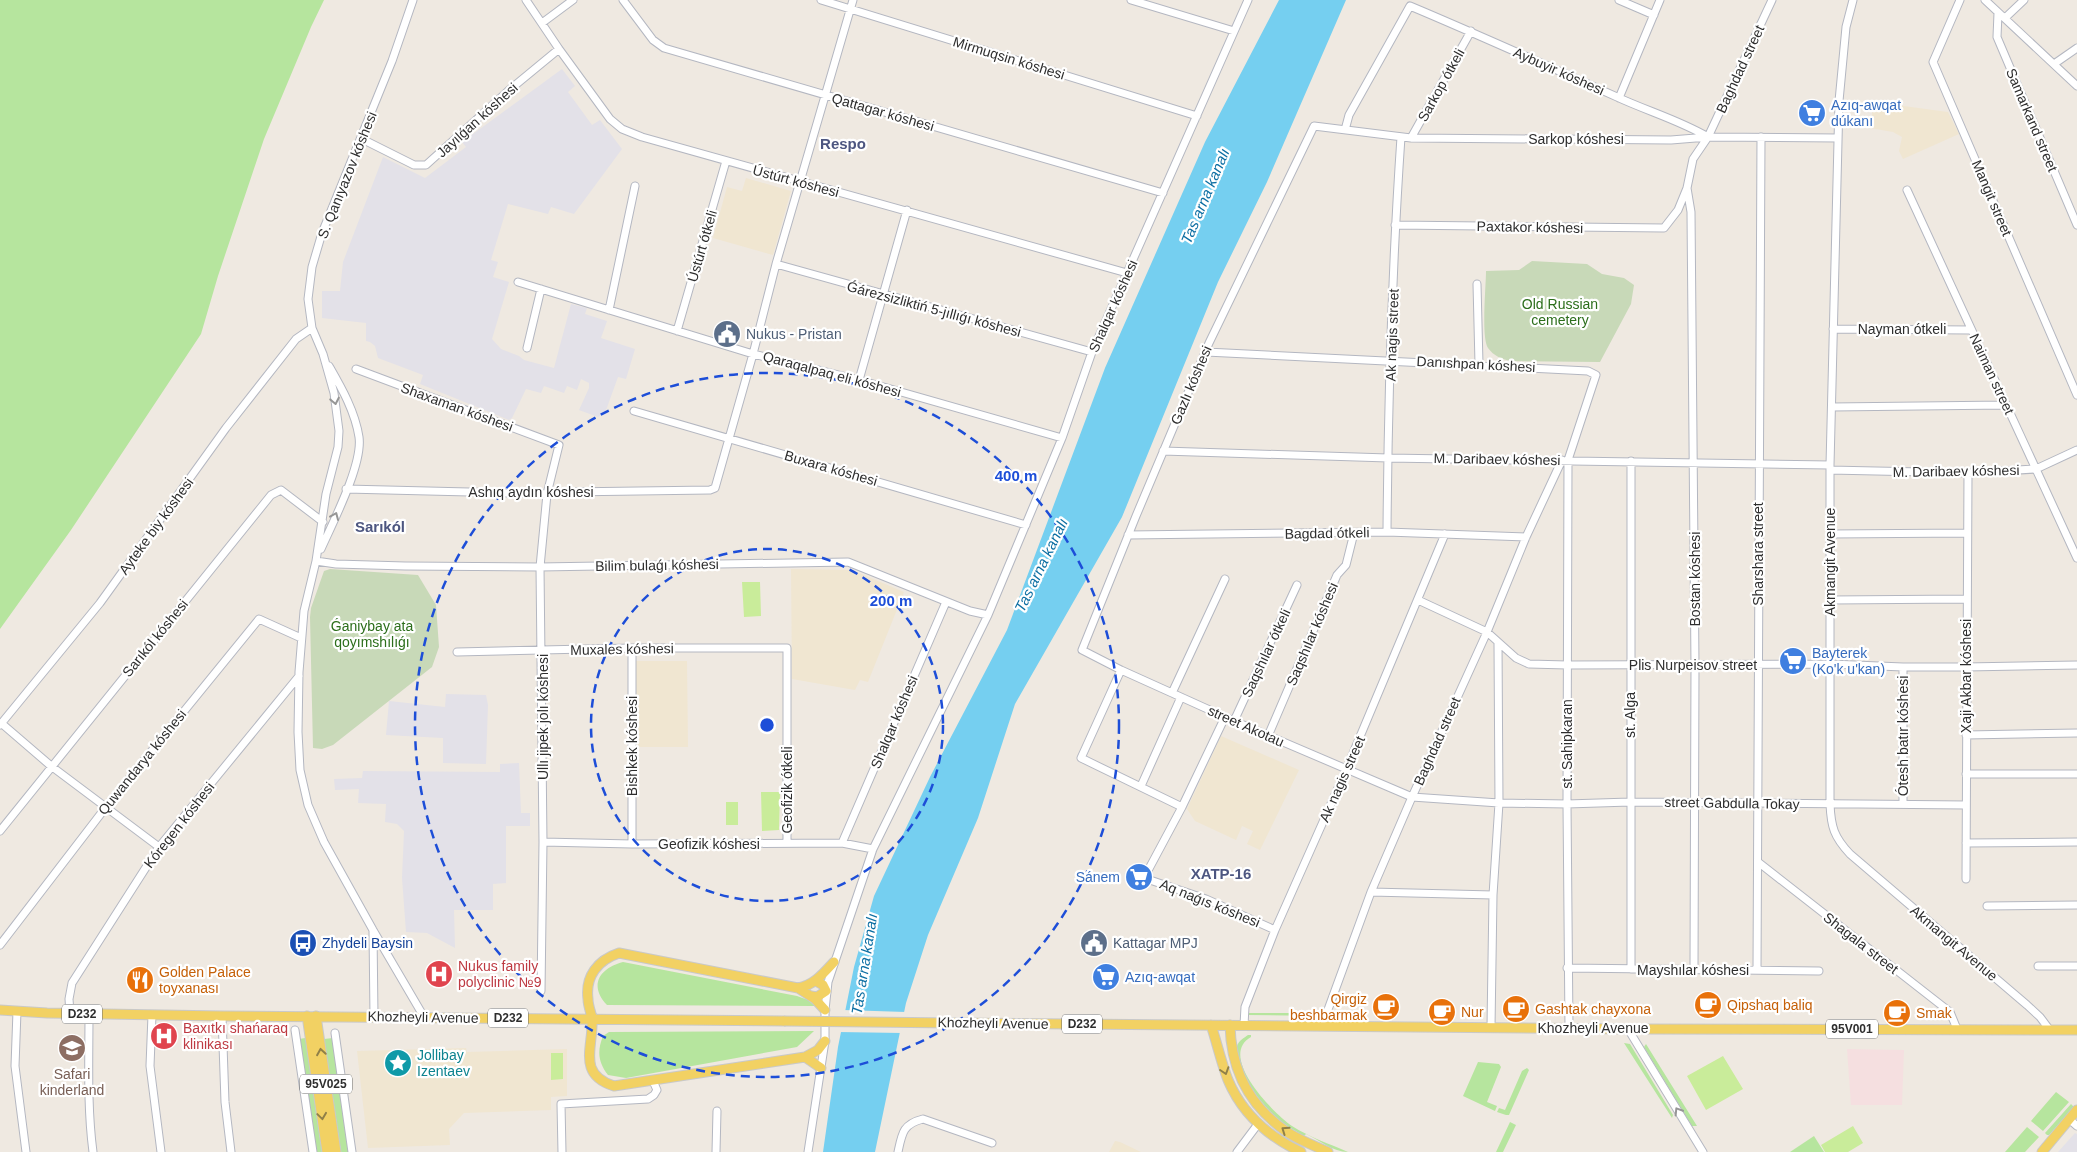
<svg xmlns="http://www.w3.org/2000/svg" width="2077" height="1152" viewBox="0 0 2077 1152" font-family="Arial,sans-serif">
  <rect width="100%" height="100%" fill="#efe9e1"/>
  <path fill="#e3e1e8" d="M562,69L575,86L568,92L592,125L600,120L622,149L574,214L551,207L548,214L508,204L491,260L498,262L493,277L509,282L492,339L501,349L519,356L524,360L554,368L571,304L587,308L585,314L607,321L601,338L635,349L626,379L618,377L605,413L598,417L579,410L589,388V383L581,379L577,390L567,386L564,393L544,386L541,393L526,389L512,418L509,420L420,384L423,375L378,358L375,346L370,342L366,341V323L322,318V291H340L343,262L383,157L425,178L466,147L462,142Z
    M446,694L486,695L488,705L486,764L443,763V738L386,735L389,701L445,707Z
    M519,763L521,813H530V826H506V883L493,884V910H454L455,948L427,933L406,932L402,878L404,831L397,824L385,822L386,804L358,803L359,789L335,790L334,779L362,778L363,771L500,772V764Z
    M2075,1133L2077,1134V1152H2058Z"/>
  <path fill="#f0e6d1" d="M1874,102L1948,112L1959,134L1903,159L1899,151L1902,137L1893,132L1870,128Z
    M746,178L791,191L773,255L713,238L727,187L742,191Z
    M791,569L852,570L904,592L868,682L860,680L855,690L792,679Z
    M634,661H687L688,747H635Z
    M1221,736L1299,770L1260,850L1247,844L1253,831L1242,826L1236,840L1195,821L1187,809Z
    M466,1048L467,1052L567,1049V1096L551,1097V1110L464,1113L449,1129L450,1145L368,1148L357,1051Z
    M1115,1141L1120,1142L1141,1152H1109Z"/>
  <path fill="#f5dfe0" d="M1847,1049L1904,1050L1902,1105H1851Z"/>
  <path fill="#b6e59e" d="M0,0H324L311,27L264,139L218,276L201,334L71,530L0,629Z
    M623,962L797,996L808,1000L815,1006L607,1005C588,985 600,968 623,962Z
    M1247,1013H1322L1321,1016L1247,1015Z
    M814,1031L797,1047L626,1078L608,1075C598,1062 597,1051 603,1036L609,1032Z
    M1248,1035H1251V1037C1217,1056 1273,1113 1292,1126C1309,1137 1330,1144 1348,1152C1333,1152 1319,1140 1306,1134L1304,1136C1292,1129 1281,1123 1272,1113C1259,1101 1231,1064 1237,1046C1239,1040 1244,1038 1248,1035Z
    M305,1038L306,1040L322,1152H315L299,1039Z
    M333,1038L349,1152H341L324,1039Z
    M1624,1043L1630,1044L1673,1115L1672,1118Z
    M1646,1044L1697,1126H1692L1644,1047Z
    M1478,1062L1499,1064L1501,1067L1487,1102L1497,1106L1495,1111L1463,1096Z
    M1527,1068L1529,1070L1509,1115H1506L1497,1112L1499,1108L1505,1110L1522,1071Z
    M2056,1092L2069,1102L2043,1131L2031,1121Z
    M2071,1104L2074,1107L2049,1135H2047L2045,1133Z
    M1510,1122L1516,1125L1503,1152H1496Z
    M2027,1127L2039,1137L2025,1152H2005Z
    M1814,1136L1824,1152H1790Z"/>
  <path fill="#c8d9b8" d="M1532,261L1587,264L1602,274L1624,278L1634,285L1631,304L1600,362L1511,361C1501,359 1494,356 1488,348C1481,338 1486,286 1486,271L1519,270Z
    M330,569L418,575L436,605L439,647L432,667L333,745L322,749L313,748L310,617L311,608L324,571Z"/>
  <path fill="#c9ec9a" d="M742,582H760L761,616L744,617Z
    M761,792H780L779,830L762,831Z
    M726,802H738V825H726Z
    M551,1053H563V1079L551,1080Z
    M1723,1056L1743,1089L1706,1110L1687,1076Z
    M1853,1126L1863,1143L1848,1152H1825L1821,1145Z"/>
  <path fill="#75cff0" d="M1279,0H1346L1267,182L1218,282L1122,517L1015,704L978,818L928,935L906,1003L875,1152H823L838,1047L854,967L874,896L930,777L1007,630L1105,368L1205,142Z"/>
  <path fill="#efe9e1" d="M843,1010L906,1012L902,1033L838,1032Z"/>
  <g fill="none" stroke-linecap="round" stroke-linejoin="round">
    <g stroke="#b4b7c1" stroke-width="9">
      <path id="minor" d="M413,0L392,61L322,233L312,267L308,299L312,328L323,354L334,393L339,431L338,447L326,494L316,561L304,611L299,672L298,732L300,770L308,805L324,842L373,930L424,1017
        M526,0L559,49L610,119L622,129L642,137L1127,273
        M623,0L653,40L664,48L1163,193
        M821,0L1197,116
        M1131,0L1234,31
        M1619,0L1654,15
        M1853,0L1846,27L1839,101L1830,465V804C1831,827 1834,837 1850,854L2027,1005L2040,1017L2049,1029
        M1960,0L1933,62L2077,395
        M1985,0L2077,86
        M1998,13L1997,37L2077,225
        M2005,18L2024,0
        M542,23L573,0
        M2054,64L2077,48
        M1619,98L1660,0
        M1345,130L1349,115L1410,6C1479,35 1548,66 1617,97C1647,111 1679,120 1708,137
        M1411,138L1471,31
        M1838,138L1708,137L1671,140L1411,138L1314,126L1209,343L1136,516L1082,650L1121,670L1234,721L1412,797L1499,803L1567,804L1630,802L1966,805
        M362,139L414,165H426L508,91L559,49
        M1687,188L1691,212L1695,665L1694,970
        M1907,190L2077,558
        M1395,225L1664,228L1678,210L1687,188L1693,159L1708,137L1772,0
        M776,264L1092,352
        M518,282L753,354L859,380L1062,438
        M1477,284L1479,364
        M609,310L635,186
        M1833,329L1971,330
        M677,331L726,161
        M527,348L541,289
        M1206,352L1588,371L1596,375L1568,460L1567,804L1569,1028
        M356,369L559,445L547,494L540,567L543,842L541,991
        M859,380L907,210
        M1832,407L2006,405
        M634,411L1026,525
        M1163,451L1388,458L1830,465
        M1830,470L1968,473L2036,469L2077,450
        M346,489L547,494L567,492L710,490L715,488L753,354L776,264L853,0
        M1387,532C1388,400 1392,269 1401,137
        M1830,534L1967,533
        M1128,535L1387,532L1526,537
        M321,549C333,522 363,464 359,437C355,411 341,387 329,366
        M316,561L336,564L405,566L540,567L848,562L970,611L988,615
        M1418,600L1487,632L1516,658L1529,664L1567,665L1831,664L1903,667H1966L2077,665
        M1831,600L1966,599
        M457,652L632,648H787V843
        M1121,670L1081,758L1182,807
        M1172,693L1225,579
        M1225,717L1182,807L1144,878L1206,899L1275,930
        M1234,721L1297,585
        M1,723L51,766L159,847
        M0,725L100,603L226,428L296,339L312,328
        M1966,735L2077,733
        M1268,736L1337,575L1346,565L1354,533
        M1966,774H2077
        M1141,786L1181,697
        M1903,804V667
        M0,831L271,495L281,490L323,522
        M543,842L632,844L842,843L873,849
        M842,843L946,602
        M1966,843L2077,842
        M632,844V648
        M1758,862L1950,1012L1957,1029
        M1966,879L1968,473
        M1371,892L1493,895
        M1987,906L2077,905
        M373,931L374,1017
        M0,945L106,807L259,619L301,638
        M2038,966H2077
        M1567,968L1819,971
        M1631,969V461
        M1757,970L1761,137
        M17,1011L15,1066L26,1152
        M70,1013L69,999L72,983L159,847L299,676
        M89,1014C89,1060 87,1106 93,1152
        M152,1015L150,1066L161,1152
        M222,1016L225,1102L231,1152
        M1244,1025L1245,1007L1275,930L1346,770L1445,534
        M1322,1026L1371,892L1412,797L1487,632L1526,537L1562,460
        M1491,1027L1493,895L1499,803L1498,643
        M1628,1029L1703,1152
        M295,1030L313,1152
        M335,1033L352,1152
        M2069,1119L2077,1126
        M562,1152L561,1104L648,1099L654,1095L657,1090L653,1081
        M716,1152L717,1111
        M808,1152L825,1041V1010L828,982L873,849L988,615L1062,438L1092,352L1248,0
        M898,1152C902,1133 903,1124 923,1119L992,1143
        M1237,1152L1258,1124"/>
    </g>
    <g stroke="#c9c9c9" stroke-width="11">
      <path id="major" d="M798,988C814,985 823,974 834,962
        M811,996L817,997L826,991L823,985L816,981
        M0,1010L47,1013L222,1016L784,1021
        M825,1010L815,999L798,988L619,953C598,960 585,976 588,999C588,1006 591,1012 592,1018C594,1046 576,1074 614,1086L805,1057L818,1050L825,1041
        M307,1016L327,1152
        M316,1016L336,1152
        M953,1023L1628,1029L2077,1030
        M1211,1025C1217,1043 1221,1062 1228,1080C1242,1113 1269,1137 1301,1152
        M1230,1025C1231,1070 1249,1106 1287,1132C1299,1140 1315,1146 1328,1152
        M805,1057L821,1068
        M2042,1152L2077,1110"/>
    </g>
    <use href="#minor" stroke="#fff" stroke-width="7"/>
    <use href="#major" stroke="#f2d163" stroke-width="9"/>
    <g stroke="#c9c9c9" stroke-width="11" stroke-linecap="butt">
      <path id="major-bridge" d="M784,1021L953,1023"/>
    </g>
    <use href="#major-bridge" stroke="#f2d163" stroke-width="9"/>
  </g>
  <defs><path id="oneway-chevron" d="M-2-3.5L2.5 0L-2 3.5" fill="none" stroke-width="1.6" stroke-linecap="round" stroke-linejoin="round" transform="scale(1.25)"/></defs>
  <g stroke="#969696">
    <use href="#oneway-chevron" transform="translate(335 401) rotate(79)"/>
    <use href="#oneway-chevron" transform="translate(335 516) rotate(-67)"/>
    <use href="#oneway-chevron" transform="translate(1678 1111) rotate(-122)"/>
  </g>
  <g stroke="#908048">
    <use href="#oneway-chevron" transform="translate(321 1052) rotate(-99)"/>
    <use href="#oneway-chevron" transform="translate(1225 1071) rotate(72)"/>
    <use href="#oneway-chevron" transform="translate(322 1116) rotate(82)"/>
    <use href="#oneway-chevron" transform="translate(1285 1130) rotate(-145)"/>
  </g>
  <g fill="none" stroke="#1d4ed8" stroke-width="2.5" stroke-dasharray="9 6">
    <circle cx="767" cy="725" r="176"/>
    <circle cx="767" cy="725" r="352"/>
  </g>
  <defs>
    <g id="supermarket-disc" transform="scale(1.4375)"><circle r="9.5" fill="#3f7fe0" stroke="#fff"/><path d="M-6-5.5h2.5l.6 2H6L4.5 2H-2.5L-4.4-4H-6ZM-1.5 3.2a1.3 1.3 0 1 0 .1 0ZM3 3.2a1.3 1.3 0 1 0 .1 0Z" fill="#fff"/></g>
    <g id="civic-disc" transform="scale(1.4375)"><circle r="9.5" fill="#5c6f8a" stroke="#fff"/><path d="M-.6-6.5H3V-4.5H.6V-3L4-1V1h2V6H-6V1h2V-1L-.6-3ZM-1.2 2.5V6h2.4V2.5Z" fill="#fff"/></g>
    <g id="bus-disc" transform="scale(1.4375)"><circle r="9.5" fill="#1a4fb4" stroke="#fff"/><path d="M-5-6H5V4H4V6H2V4H-2V6H-4V4H-5ZM-3.5-4V0h7V-4ZM-3.5 1.2v1.5H-2V1.2ZM2 1.2v1.5H3.5V1.2Z" fill="#fff"/></g>
    <g id="hospital-disc" transform="scale(1.4375)"><circle r="9.5" fill="#e0444e" stroke="#fff"/><path d="M-5-5h3v3.5h4V-5h3V5h-3V1.5h-4V5h-3Z" fill="#fff"/></g>
    <g id="restaurant-disc" transform="scale(1.4375)"><circle r="9.5" fill="#e8710a" stroke="#fff"/><path d="M-5-6h1v4h1v-4h1v4h1v-4h1v5L-1.5 .5V6h-2V.5L-5-1ZM5-6V6H3V1.5H1.5Q1.5-4 5-6Z" fill="#fff"/></g>
    <g id="cafe-disc" transform="scale(1.4375)"><circle r="9.5" fill="#e8710a" stroke="#fff"/><path d="M-5.5-4.5H6V0H3Q3 3.5 0 3.5H-2.5Q-5.5 3.5-5.5 0ZM3-3.2v2h1.7v-2ZM-6 4.5H4V6H-6Z" fill="#fff"/></g>
    <g id="school-disc" transform="scale(1.4375)"><circle r="9.5" fill="#8d6e63" stroke="#fff"/><path d="M0-5L7-2L0 1L-7-2ZM-4 1L0 2.5L4 1V4Q0 6-4 4Z" fill="#fff"/></g>
    <g id="sight-disc" transform="scale(1.4375)"><circle r="9.5" fill="#0f9aa8" stroke="#fff"/><path d="M0-6L1.8-2.2L6-1.7L2.9 1.2L3.7 5.4L0 3.3L-3.7 5.4L-2.9 1.2L-6-1.7L-1.8-2.2Z" fill="#fff"/></g>
  </defs>
  <g fill-rule="evenodd">
    <use href="#supermarket-disc" x="1812" y="113"/>
    <use href="#civic-disc" x="727" y="334"/>
    <use href="#supermarket-disc" x="1793" y="661"/>
    <use href="#supermarket-disc" x="1139" y="877"/>
    <use href="#bus-disc" x="303" y="943"/>
    <use href="#civic-disc" x="1094" y="943"/>
    <use href="#hospital-disc" x="439" y="974"/>
    <use href="#supermarket-disc" x="1106" y="977"/>
    <use href="#restaurant-disc" x="140" y="980"/>
    <use href="#cafe-disc" x="1708" y="1005"/>
    <use href="#cafe-disc" x="1386" y="1007"/>
    <use href="#cafe-disc" x="1516" y="1009"/>
    <use href="#cafe-disc" x="1442" y="1012"/>
    <use href="#cafe-disc" x="1897" y="1013"/>
    <use href="#hospital-disc" x="164" y="1036"/>
    <use href="#school-disc" x="72" y="1048"/>
    <use href="#sight-disc" x="398" y="1063"/>
  </g>
  <g text-anchor="middle" dominant-baseline="central" stroke-width="4.5" stroke-linejoin="round" paint-order="stroke">
    <g fill="#fff" stroke="#6d6d6d" stroke-width="1">
      <rect x="62" y="1004.5" width="40" height="19" rx="4"/>
      <rect x="488" y="1008.5" width="40" height="19" rx="4"/>
      <rect x="1062" y="1014.5" width="40" height="19" rx="4"/>
      <rect x="1826" y="1019.5" width="52" height="19" rx="4"/>
      <rect x="300" y="1074.5" width="52" height="19" rx="4"/>
    </g>
    <g font-size="12" font-weight="bold" fill="#2e2e2e">
      <text x="82" y="1014">D232</text>
      <text x="508" y="1018">D232</text>
      <text x="1082" y="1024">D232</text>
      <text x="1852" y="1029">95V001</text>
      <text x="326" y="1084">95V025</text>
    </g>
    <g font-size="14" fill="#2e2e2e" stroke="#fff">
      <text transform="translate(1009 58) rotate(17)">Mirmuqsin kóshesi</text>
      <text transform="translate(1740 69) rotate(-65)">Baghdad street</text>
      <text transform="translate(1559 71) rotate(24)">Aybuyir kóshesi</text>
      <text transform="translate(1441 85) rotate(-61)">Sarkop ótkeli</text>
      <text transform="translate(883 112) rotate(16)">Qattagar kóshesi</text>
      <text transform="translate(477 120) rotate(-42)">Jayılǵan kóshesi</text>
      <text transform="translate(2032 120) rotate(67)">Samarkand street</text>
      <text x="1576" y="139">Sarkop kóshesi</text>
      <text transform="translate(347 175) rotate(-68)">S. Qanıyazov kóshesi</text>
      <text transform="translate(796 181) rotate(15)">Ústúrt kóshesi</text>
      <text transform="translate(1992 198) rotate(67)">Mangit street</text>
      <text transform="translate(1530 227) rotate(1)">Paxtakor kóshesi</text>
      <text transform="translate(702 246) rotate(-74)">Ústúrt ótkeli</text>
      <text transform="translate(1113 306) rotate(-66)">Shalqar kóshesi</text>
      <text transform="translate(934 309) rotate(15)">Ǵárezsizliktiń 5-jıllıǵı kóshesi</text>
      <text x="1902" y="329">Nayman ótkeli</text>
      <text transform="translate(1392 335) rotate(-88)">Ak nagis street</text>
      <text transform="translate(1476 364) rotate(3)">Danıshpan kóshesi</text>
      <text transform="translate(832 374) rotate(15)">Qaraqalpaq eli kóshesi</text>
      <text transform="translate(1992 374) rotate(65)">Naiman street</text>
      <text transform="translate(1191 385) rotate(-67)">Gazlı kóshesi</text>
      <text transform="translate(457 407) rotate(20)">Shaxaman kóshesi</text>
      <text transform="translate(1497 459) rotate(1)">M. Daribaev kóshesi</text>
      <text transform="translate(831 468) rotate(16)">Buxara kóshesi</text>
      <text transform="translate(1956 471) rotate(-1)">M. Daribaev kóshesi</text>
      <text x="531" y="492">Ashıq aydın kóshesi</text>
      <text transform="translate(156 526) rotate(-54)">Ayteke biy kóshesi</text>
      <text transform="translate(1327 533) rotate(-1)">Bagdad ótkeli</text>
      <text transform="translate(1758 554) rotate(-90)">Sharshara street</text>
      <text transform="translate(1830 562) rotate(-90)">Akmangit Avenue</text>
      <text transform="translate(657 565) rotate(-1)">Bilim bulaǵı kóshesi</text>
      <text transform="translate(1695 579) rotate(-90)">Bostan kóshesi</text>
      <text transform="translate(1312 634) rotate(-67)">Saqshılar kóshesi</text>
      <text transform="translate(155 638) rotate(-51)">Sarıkól kóshesi</text>
      <text transform="translate(622 649) rotate(-1)">Muxales kóshesi</text>
      <text transform="translate(1266 653) rotate(-65)">Saqshılar ótkeli</text>
      <text x="1693" y="665">Plis Nurpeisov street</text>
      <text transform="translate(1966 676) rotate(-90)">Xaji Akbar kóshesi</text>
      <text transform="translate(1630 715) rotate(-90)">st. Alga</text>
      <text transform="translate(543 717) rotate(-90)">Ullı jipek jolı kóshesi</text>
      <text transform="translate(894 722) rotate(-67)">Shalqar kóshesi</text>
      <text transform="translate(1246 726) rotate(24)">street Akotau</text>
      <text transform="translate(1903 736) rotate(-90)">Ótesh batır kóshesi</text>
      <text transform="translate(1437 741) rotate(-66)">Baghdad street</text>
      <text transform="translate(1567 744) rotate(-90)">st. Sahipkaran</text>
      <text transform="translate(632 746) rotate(-90)">Bishkek kóshesi</text>
      <text transform="translate(142 762) rotate(-51)">Quwandarya kóshesi</text>
      <text transform="translate(1342 779) rotate(-66)">Ak nagis street</text>
      <text transform="translate(787 790) rotate(-90)">Geofizik ótkeli</text>
      <text transform="translate(1732 803) rotate(1)">street Gabdulla Tokay</text>
      <text transform="translate(179 825) rotate(-52)">Kóregen kóshesi</text>
      <text x="709" y="844">Geofizik kóshesi</text>
      <text transform="translate(1210 903) rotate(22)">Aq naǵıs kóshesi</text>
      <text transform="translate(1861 943) rotate(38)">Shagala street</text>
      <text transform="translate(1954 943) rotate(40)">Akmangit Avenue</text>
      <text x="1693" y="970">Mayshılar kóshesi</text>
      <text transform="translate(423 1017) rotate(1)">Khozheyli Avenue</text>
      <text transform="translate(993 1023) rotate(1)">Khozheyli Avenue</text>
      <text x="1593" y="1028">Khozheyli Avenue</text>
    </g>
    <g font-size="14" fill="#366cbe" stroke="#fff" text-anchor="start">
      <text x="1831" y="105">Azıq-awqat<tspan x="1831" dy="16">dúkanı</tspan></text>
      <text x="1812" y="653">Bayterek<tspan x="1812" dy="16">(Ko'k u'kan)</tspan></text>
      <text x="1120" y="877" text-anchor="end">Sánem</text>
      <text x="1125" y="977">Azıq-awqat</text>
    </g>
    <g font-size="14" fill="#2c6e1b" stroke="#fff">
      <text x="1560" y="304">Old Russian<tspan x="1560" dy="16">cemetery</tspan></text>
      <text x="372" y="626">Ǵaniybay ata<tspan x="372" dy="16">qoyımshılıǵı</tspan></text>
    </g>
    <g font-size="14" fill="#4e5e75" stroke="#fff" text-anchor="start">
      <text x="746" y="334">Nukus - Pristan</text>
      <text x="1113" y="943">Kattagar MPJ</text>
    </g>
    <g font-size="14" fill="#164399" stroke="#fff" text-anchor="start">
      <text x="322" y="943">Zhydeli Baysin</text>
    </g>
    <g font-size="14" fill="#be3a42" stroke="#fff" text-anchor="start">
      <text x="458" y="966">Nukus family<tspan x="458" dy="16">polyclinic №9</tspan></text>
      <text x="183" y="1028">Baxıtkı shańaraq<tspan x="183" dy="16">klinikası</tspan></text>
    </g>
    <g font-size="14" fill="#c56008" stroke="#fff" text-anchor="start">
      <text x="159" y="972">Golden Palace<tspan x="159" dy="16">toyxanası</tspan></text>
      <text x="1367" y="999" text-anchor="end">Qirgiz<tspan x="1367" dy="16">beshbarmak</tspan></text>
      <text x="1727" y="1005">Qipshaq baliq</text>
      <text x="1535" y="1009">Gashtak chayxona</text>
      <text x="1461" y="1012">Nur</text>
      <text x="1916" y="1013">Smak</text>
    </g>
    <g font-size="14" fill="#0d838f" stroke="#fff" text-anchor="start">
      <text x="417" y="1055">Jollibay<tspan x="417" dy="16">Izentaev</tspan></text>
    </g>
    <g font-size="14" fill="#785e54" stroke="#fff">
      <text x="72" y="1074">Safari<tspan x="72" dy="16">kinderland</tspan></text>
    </g>
    <g font-size="15" font-weight="bold" fill="#4d5680" stroke="#fff">
      <text x="843" y="143">Respo</text>
      <text x="380" y="526">Sarıkól</text>
      <text x="1221" y="873">XATP-16</text>
    </g>
    <g font-size="15" font-style="italic" fill="#0d6fa3" stroke="#fff">
      <text transform="translate(1205 196) rotate(-67)">Tas arna kanalı</text>
      <text transform="translate(1041 565) rotate(-64)">Tas arna kanalı</text>
      <text transform="translate(864 964) rotate(-81)">Tas arna kanalı</text>
    </g>
  </g>
  <circle cx="767" cy="725" r="8" fill="#1d4ed8" stroke="#fff" stroke-width="2.5"/>
  <g font-size="15" text-anchor="middle" font-weight="bold" fill="#1d4ed8" stroke="#fff" stroke-width="4.5" stroke-linejoin="round" paint-order="stroke">
    <text x="1016" y="481">400 m</text>
    <text x="891" y="606">200 m</text>
  </g>
</svg>
